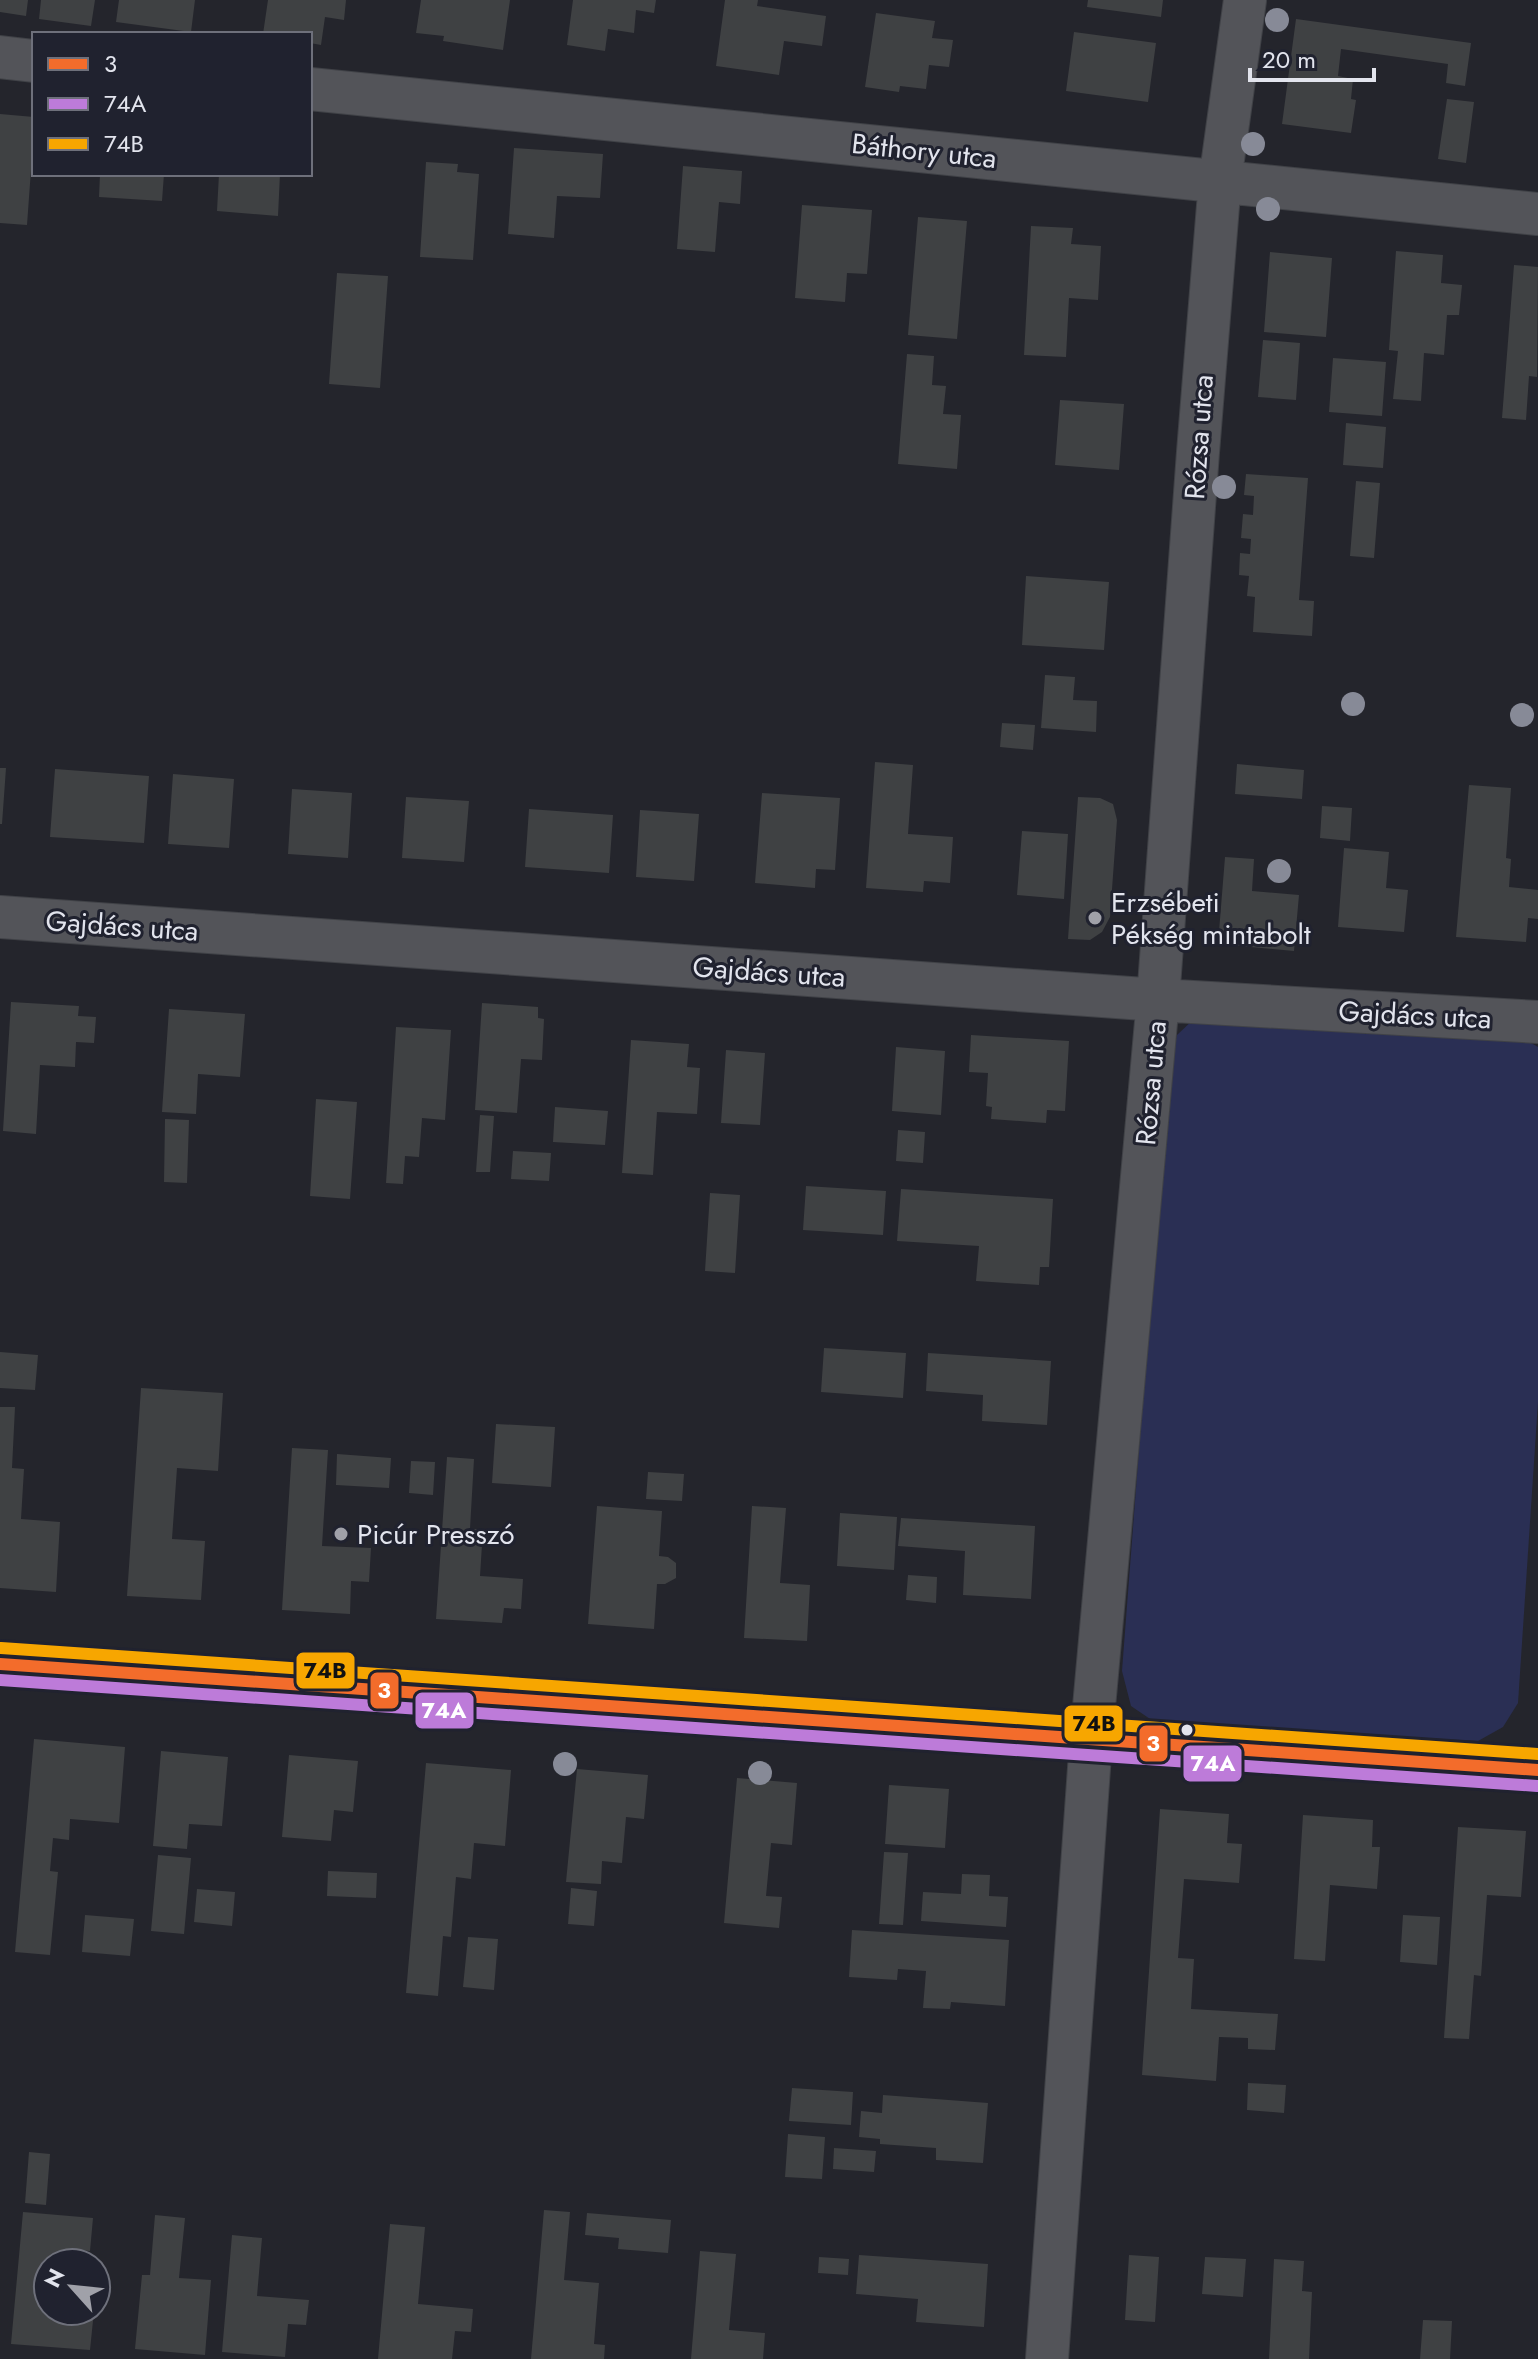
<svg xmlns="http://www.w3.org/2000/svg" width="1538" height="2359" viewBox="0 0 1538 2359" font-family="Jost,sans-serif">
  <rect width="100%" height="100%" fill="#24252c"/>
  <path fill="#2a2f54" d="M1195,1018L1524,1039L1538,1047V1402L1518,1703L1503,1727L1478,1741L1156,1723L1131,1706L1122,1671L1168,1073L1177,1035Z"/>
  <path fill="#3f4143" d="M0,0H28L26,16L0,12Z
    M41,0H95L91,26L39,19Z
    M119,0H195L191,32L116,22Z
    M268,0H346L344,20L325,17L321,45L310,43V34H263Z
    M421,0H510L503,50L443,41L444,36L416,33Z
    M573,0H656L654,13L636,10L634,33L608,29L605,51L567,45Z
    M725,0H758L757,6L826,16L822,46L784,41L779,75L716,66Z
    M1088,0H1163L1161,17L1087,7Z
    M876,13L935,21L932,38L953,40L949,67L929,65L926,89L900,86L899,92L865,87Z
    M1296,19L1471,43L1465,86L1446,83L1448,64L1341,49L1338,76L1353,79L1351,99L1356,100L1351,133L1282,124Z
    M1074,32L1156,43L1148,102L1066,91Z
    M1447,99L1474,102L1466,163L1438,159Z
    M0,114L34,117V156H32L27,225L0,223Z
    M514,148L603,154L600,198L557,196L554,238L508,234Z
    M426,162L458,164L457,172L479,174L473,260L420,257Z
    M683,166L742,171L740,204L719,202L715,252L677,249Z
    M100,174H164L162,201L99,197Z
    M219,174H280L278,216L217,211Z
    M802,205L872,210L867,274L847,273L845,302L795,298Z
    M918,217L967,221L957,339L908,335Z
    M1031,226L1073,228L1071,244L1101,246L1098,300L1069,298L1066,357L1024,355Z
    M1396,251L1443,255L1441,283L1462,285L1459,315H1447L1444,355L1424,353L1421,401L1393,399L1398,351L1389,350Z
    M1270,252L1332,258L1326,337L1264,332Z
    M1514,265L1538,267L1537,377L1529,376L1526,420L1502,418Z
    M337,273L388,276L380,388L329,384Z
    M1263,340L1300,343L1296,400L1258,397Z
    M907,354L934,356L932,385L946,386L943,414L961,415L957,469L898,464Z
    M1333,358L1386,362L1382,416L1329,412Z
    M1060,400L1124,404L1119,470L1055,465Z
    M1346,423L1386,427L1383,468L1343,465Z
    M1246,474L1308,478L1299,600L1314,601L1312,636L1253,632L1255,597L1247,596L1249,576L1239,575L1240,553L1250,554L1251,539L1241,538L1243,514L1253,515L1254,496L1244,495Z
    M1356,481L1380,483L1374,558L1350,556Z
    M1026,576L1109,582L1104,650L1022,645Z
    M1045,675L1075,677L1073,700L1097,701L1096,732L1041,728Z
    M1002,723L1035,725L1033,750L1000,747Z
    M875,762L913,765L908,834L953,837L950,883L924,881L923,892L866,888Z
    M1237,764L1304,770L1302,799L1235,794Z
    M0,768H6L2,824H0Z
    M55,769L149,776L144,843L50,837Z
    M173,774L234,779L229,848L168,844Z
    M1469,785L1511,788L1506,858L1511,859L1509,887L1538,890V919L1528,918L1526,942L1456,937Z
    M292,789L352,793L348,858L288,854Z
    M762,793L840,798L835,870L816,869L815,888L755,883Z
    M406,797L469,801L464,862L402,858Z
    M1078,797L1100,798L1113,804L1117,820L1110,917L1102,932L1090,940L1068,939Z
    M1322,806L1352,808L1350,841L1320,838Z
    M529,809L613,815L609,873L525,867Z
    M640,810L699,814L694,881L636,877Z
    M1022,831L1068,834L1064,899L1017,895Z
    M1344,848L1389,852L1386,888L1408,890L1404,932L1338,927Z
    M1225,857L1254,859L1252,891L1299,895L1294,951L1218,944Z
    M11,1002L79,1006L78,1016L96,1017L94,1043L76,1042L75,1067L40,1065L36,1134L3,1131Z
    M482,1003L538,1007V1018L544,1019L542,1060L521,1059L517,1113L475,1110Z
    M169,1009L245,1014L240,1077L198,1074L196,1114L162,1112Z
    M396,1027L451,1030L445,1120L422,1118L419,1157L405,1156L403,1184L386,1183Z
    M971,1035L1069,1041L1065,1111L1047,1110L1046,1123L991,1119L992,1107L986,1106L988,1073L969,1072Z
    M631,1040L689,1044L687,1067L700,1068L697,1114L657,1112L653,1175L622,1173Z
    M896,1047L945,1051L941,1115L892,1111Z
    M726,1050L765,1053L760,1125L721,1123Z
    M316,1099L357,1102L350,1199L310,1196Z
    M555,1107L608,1111L605,1145L553,1142Z
    M480,1115L494,1116L490,1172H476Z
    M165,1119L189,1120L187,1183L164,1182Z
    M898,1130L925,1132L923,1163L896,1161Z
    M513,1151L551,1153L549,1181L511,1179Z
    M806,1186L886,1191L883,1235L803,1230Z
    M901,1189L1053,1199L1049,1267H1040L1039,1285L976,1281L979,1246L897,1241Z
    M710,1193L740,1195L735,1273L705,1271Z
    M824,1348L906,1353L903,1398L821,1392Z
    M0,1352L38,1355L35,1390L0,1388Z
    M928,1353L1051,1361L1047,1425L982,1421L983,1395L926,1391Z
    M141,1388L223,1393L218,1471L177,1468L172,1539L205,1541L201,1600L127,1596Z
    M0,1407H15L12,1468L24,1469L21,1519L60,1522L56,1592L0,1588Z
    M496,1424L555,1427L551,1487L492,1483Z
    M292,1448L328,1450L322,1546L371,1548L369,1582L351,1581L350,1614L282,1610Z
    M337,1454L391,1458L389,1488L336,1485Z
    M447,1457L474,1459L470,1529H483L480,1576L523,1579L521,1609L504,1608L502,1623L436,1619Z
    M411,1461L435,1462L433,1495L409,1493Z
    M648,1472L684,1474L682,1501L646,1499Z
    M597,1506L662,1511L659,1556L668,1557L676,1563V1578L665,1584H657L654,1629L588,1624Z
    M752,1506L786,1508L780,1583L810,1585L807,1641L744,1638Z
    M840,1513L897,1517L894,1570L837,1566Z
    M901,1518L1035,1526L1031,1599L963,1595L965,1551L898,1546Z
    M908,1575L937,1577L936,1603L906,1600Z
    M34,1739L125,1747L119,1823L70,1819L69,1840L53,1838L50,1871L58,1872L50,1955L15,1952Z
    M161,1751L228,1757L222,1826L189,1824L187,1849L153,1846Z
    M289,1755L358,1761L353,1812L334,1810L331,1841L282,1837Z
    M426,1763L511,1770L505,1846L474,1843L471,1879L456,1877L451,1937L443,1936L438,1996L406,1993Z
    M577,1769L648,1775L644,1819L626,1817L622,1863L602,1861L601,1884L566,1882Z
    M737,1778L797,1783L792,1845L771,1843L766,1896L782,1897L779,1928L724,1923Z
    M889,1785L949,1789L945,1848L885,1844Z
    M1160,1809L1229,1814L1227,1843L1242,1844L1239,1883L1184,1879L1178,1958L1194,1959L1191,2009L1278,2014L1275,2050L1248,2049V2038L1219,2037L1216,2081L1142,2075Z
    M1303,1815L1373,1820L1372,1847H1380L1377,1889L1330,1885L1325,1961L1294,1959Z
    M1458,1827L1526,1831L1521,1897L1487,1895L1481,1976L1474,1975L1469,2039L1444,2038Z
    M884,1852L908,1853L903,1925L879,1924Z
    M158,1855L191,1858L184,1934L151,1931Z
    M328,1871L377,1873L376,1898L327,1896Z
    M962,1874L990,1875L989,1896L1008,1897L1006,1927L921,1921L923,1892L961,1894Z
    M571,1888L597,1891L594,1926L568,1924Z
    M197,1889L235,1892L232,1926L194,1922Z
    M85,1915L134,1919L130,1956L82,1952Z
    M1403,1915L1440,1917L1437,1965L1400,1962Z
    M852,1930L1009,1940L1005,2006L951,2002L950,2009L923,2008L926,1971L898,1969L897,1980L849,1977Z
    M468,1937L498,1939L494,1990L463,1987Z
    M1248,2083L1286,2085L1284,2113L1247,2110Z
    M792,2088L853,2092L851,2125L789,2121Z
    M883,2095L988,2103L983,2163L936,2160V2148L880,2144V2139L859,2137L861,2111L882,2113Z
    M788,2134L825,2137L822,2179L785,2177Z
    M834,2148L876,2151L874,2172L833,2169Z
    M29,2152L50,2154L46,2205L25,2203Z
    M544,2210L570,2212L564,2280L599,2283L594,2344L605,2345L604,2359H531Z
    M23,2212L93,2218L90,2251L66,2249L65,2263H48V2311H94L90,2350L11,2344Z
    M587,2213L671,2220L668,2253L618,2249L619,2238L585,2235Z
    M155,2215L185,2218L179,2278L211,2280L205,2355L135,2349L142,2275H150Z
    M390,2224L425,2227L418,2304L473,2309L471,2332L455,2331L452,2359H378Z
    M232,2235L262,2238L257,2296L309,2300L306,2325L288,2324L285,2357L222,2352Z
    M700,2251L736,2254L729,2330L765,2333L763,2359H691Z
    M859,2255L988,2264L984,2327L916,2322L918,2299L856,2294Z
    M1129,2255L1159,2257L1155,2322L1125,2320Z
    M819,2257L849,2259L848,2275L818,2273Z
    M1205,2257L1246,2259L1243,2297L1202,2294Z
    M1274,2259L1304,2261L1302,2291L1312,2292L1309,2359H1269Z
    M1423,2320L1452,2321L1450,2359H1420Z"/>
  <g fill="none" stroke-linecap="round" stroke-linejoin="round">
    <g stroke="#404247" stroke-width="44">
      <path id="minor" d="M0,57L34,61
        M310,89L1538,214
        M0,917L1158,1000L1538,1022
        M0,1664L1538,1770
        M1047,2359L1091,1740L1158,1000L1198,452L1220,181L1245,0"/>
    </g>
    <use href="#minor" stroke="#535459" stroke-width="42"/>
    <g stroke="#20222f" stroke-width="18">
      <path id="bus-1" d="M0,1664L1538,1770"/>
    </g>
    <g stroke="#20222f" stroke-width="18">
      <path id="bus-2" d="M0,1680L1537,1786"/>
    </g>
    <g stroke="#20222f" stroke-width="18">
      <path id="bus-3" d="M1,1648L1538,1754"/>
    </g>
    <use href="#bus-1" stroke="#f36c2b" stroke-width="12"/>
    <use href="#bus-2" stroke="#bd7bd9" stroke-width="12"/>
    <use href="#bus-3" stroke="#f7a600" stroke-width="12"/>
  </g>
  <g fill="#878a97">
    <circle cx="1277" cy="20" r="12"/>
    <circle cx="1253" cy="144" r="12"/>
    <circle cx="1268" cy="209" r="12"/>
    <circle cx="1224" cy="487" r="12"/>
    <circle cx="1353" cy="704" r="12"/>
    <circle cx="1522" cy="715" r="12"/>
    <circle cx="1279" cy="871" r="12"/>
    <circle cx="565" cy="1764" r="12"/>
    <circle cx="760" cy="1773" r="12"/>
  </g>
  <g fill="#a0a1a9" stroke="#20222f" stroke-width="3">
    <circle cx="1095" cy="918" r="8"/>
    <circle cx="341" cy="1534" r="8"/>
  </g>
  <circle fill="#e2e4ed" stroke="#20222f" stroke-width="3" cx="1187" cy="1730" r="7"/>
  <g text-anchor="middle" dominant-baseline="central" stroke-width="6" stroke-linejoin="round" paint-order="stroke">
    <g font-size="28" fill="#e2e4ed" stroke="#20222f">
      <text transform="translate(924 151) rotate(6)">Báthory utca</text>
      <text transform="translate(1199 437) rotate(-86)">Rózsa utca</text>
      <text transform="translate(122 926) rotate(4)">Gajdács utca</text>
      <text transform="translate(769 972) rotate(4)">Gajdács utca</text>
      <text transform="translate(1415 1015) rotate(3)">Gajdács utca</text>
      <text transform="translate(1151 1083) rotate(-85)">Rózsa utca</text>
    </g>
    <g font-size="28" fill="#e2e4ed" stroke="#20222f" text-anchor="start">
      <text x="1111" y="902">Erzsébeti<tspan x="1111" dy="32">Pékség mintabolt</tspan></text>
      <text x="357" y="1534">Picúr Presszó</text>
    </g>
  </g>
  <g stroke="#20222f" stroke-width="3">
    <rect x="295" y="1651" width="61" height="39" rx="8" fill="#f7a600"/>
    <rect x="369" y="1671" width="31" height="39" rx="8" fill="#f36c2b"/>
    <rect x="414" y="1691" width="61" height="39" rx="8" fill="#bd7bd9"/>
    <rect x="1063" y="1704" width="61" height="39" rx="8" fill="#f7a600"/>
    <rect x="1138" y="1724" width="31" height="39" rx="8" fill="#f36c2b"/>
    <rect x="1182" y="1744" width="61" height="39" rx="8" fill="#bd7bd9"/>
  </g>
  <g font-size="22" text-anchor="middle" font-weight="bold" fill="#fff">
    <text x="384" y="1698">3</text>
    <text x="444" y="1718">74A</text>
    <text x="1153" y="1751">3</text>
    <text x="1213" y="1771">74A</text>
  </g>
  <g font-size="22" text-anchor="middle" font-weight="bold" fill="#111">
    <text x="325" y="1678">74B</text>
    <text x="1094" y="1731">74B</text>
  </g>
  <rect x="32" y="32" width="280" height="144" fill="#20222f" stroke="#6e707b" stroke-width="2"/>
  <rect x="48" y="58" width="40" height="12" fill="#f36c2b" stroke="#6e707b" stroke-width="2"/>
  <text x="104" y="72" font-size="24" fill="#e2e4ed">3</text>
  <rect x="48" y="98" width="40" height="12" fill="#bd7bd9" stroke="#6e707b" stroke-width="2"/>
  <text x="104" y="112" font-size="24" fill="#e2e4ed">74A</text>
  <rect x="48" y="138" width="40" height="12" fill="#f7a600" stroke="#6e707b" stroke-width="2"/>
  <text x="104" y="152" font-size="24" fill="#e2e4ed">74B</text>
  <g transform="translate(72 2287) rotate(297)"><circle r="38" fill="#20222f" stroke="#6e707b" stroke-width="2"/>
  <path d="M0-6L14 30L0 20L-14 30Z" fill="#a0a1a9"/>
  <text y="-12" font-size="22" font-weight="bold" text-anchor="middle" fill="#e2e4ed">N</text>
  </g>
  <path d="M1250 68v12h124v-12" fill="none" stroke="#e2e4ed" stroke-width="4"/>
  <text x="1262" y="68" font-size="24" fill="#e2e4ed" stroke="#20222f" stroke-width="6" paint-order="stroke">20 m</text>
</svg>
